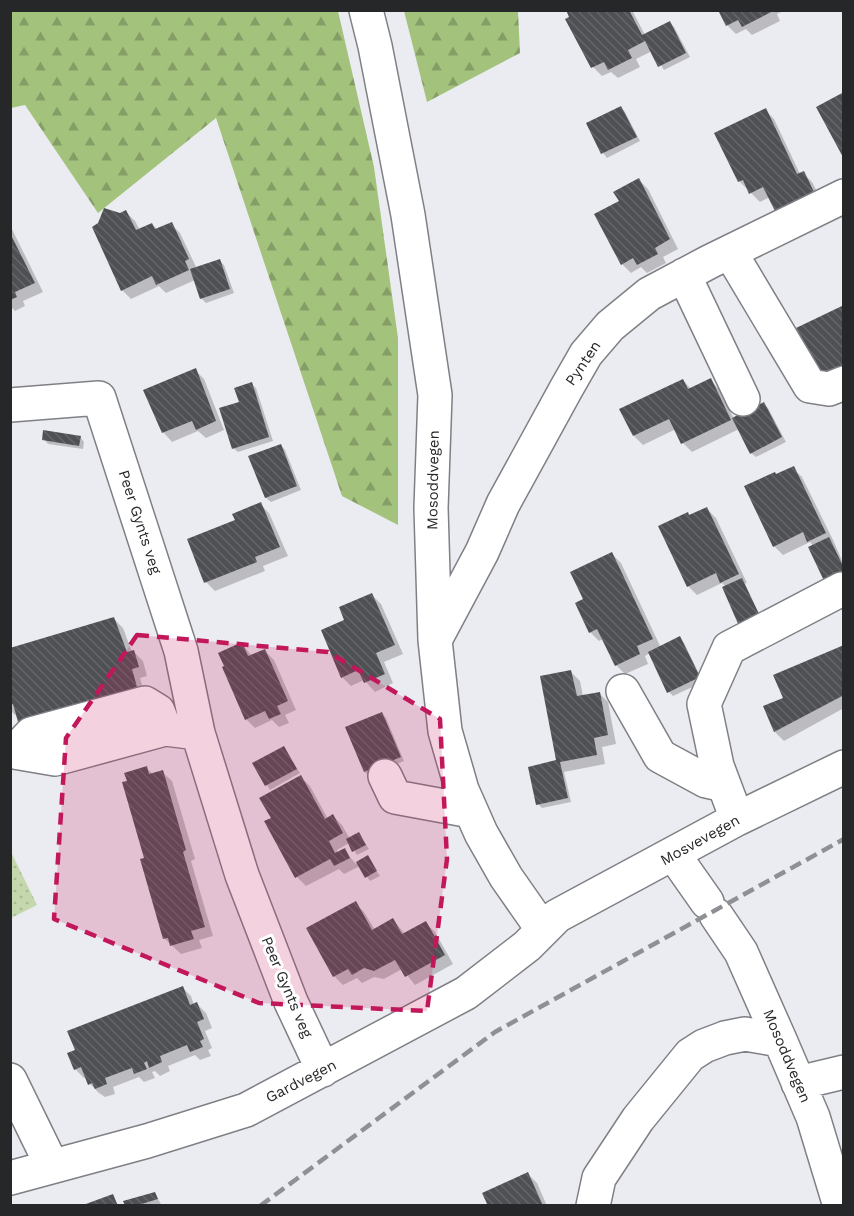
<svg xmlns="http://www.w3.org/2000/svg" width="854" height="1216" viewBox="0 0 854 1216" font-family="'Work Sans',sans-serif">
  <defs>
    <pattern id="forest-firs" width="22" height="20" patternUnits="userSpaceOnUse" patternTransform="scale(1.5)"><rect width="22" height="20" fill="#a3c37d"/><path d="M5 1l3.5 6h-7zM16 11l3.5 6h-7z" fill="#859e66"/></pattern>
    <pattern id="park-dots" width="8" height="8" patternUnits="userSpaceOnUse" patternTransform="scale(1.5)"><rect width="8" height="8" fill="#c4d7ad"/><path d="M2 2h.1M6 6h.1" fill="none" stroke="#a8b995" stroke-width="1.8" stroke-linecap="round"/></pattern>
    <pattern id="building-back-hatch" width="6" height="6" patternUnits="userSpaceOnUse" patternTransform="scale(1.5)"><rect width="6" height="6" fill="#4f5054"/><path d="M-1 5l2 2M0 0l6 6M5-1l2 2" fill="none" stroke="#656669"/></pattern>
  </defs>
  <rect width="100%" height="100%" fill="#ebecf1"/>
  <path fill="url(#forest-firs)" d="M10,11H338L374,167L398,338V525L342,496L216,118L98,213L25,105L11,108Z
    M404,11H518L520,53L427,102Z"/>
  <path fill="url(#park-dots)" d="M11,852L37,905L11,918H10Z"/>
  <path fill="#0003" d="M568,10H632L645,35L670,23L674,27L690,57L664,70L652,51L636,59L640,67L618,78L611,72L602,76L593,67L567,19L572,18Z
    M720,10H782L783,11L777,14L780,21L752,35L746,29L736,34L727,25Z
    M621,107L625,112L640,141L607,158L603,153L588,124Z
    M765,110L774,119L800,174L803,173L812,182L822,201L785,219L776,210L770,197L760,202L739,181Z
    M639,180L648,189L678,249L663,257L666,263L647,273L641,267L631,273L622,264L621,202Z
    M126,212L135,221L140,230L152,224L158,230L171,224L180,233L197,269L220,261L224,265L234,293L206,303L201,298L195,280L166,293L159,286L131,299L122,290L120,215Z
    M10,225L43,292L23,301L25,306L15,311L11,307Z
    M195,370L204,379L224,430L206,438L198,431L172,442L163,432Z
    M683,380L691,389L710,380L719,389L734,419L764,404L768,408L786,442L756,457L751,453L739,429L692,452L683,443L676,429L643,445L634,436L621,410Z
    M251,384L256,388L273,441L238,452L233,448L241,403Z
    M80,437L84,442L83,449L48,444L44,439Z
    M281,445L285,450L301,490L271,502L266,498L250,457Z
    M793,468L802,477L834,542L844,565V583L810,542L783,555L774,546Z
    M260,504L269,513L288,556L263,566L265,571L215,591L206,582L237,520Z
    M707,509L716,518L747,583L726,587L722,583L697,595L688,586L690,517Z
    M612,554L621,563L661,648L680,638L684,643L703,682L673,696L669,692L650,653L645,656L648,664L625,674L616,665L603,639L599,641L590,632L585,600Z
    M372,595L381,604L403,654L384,662L393,683L375,692L364,680L351,686L342,677L346,621Z
    M114,619L123,628L132,652H134L143,661L147,676L140,678L145,696L29,731L20,721L18,714L15,715L10,710V650Z
    M242,644L252,656L265,651L274,660L296,710L285,715L289,723L279,727L272,720L255,728L246,719Z
    M844,646V708L784,741L775,732L765,707L785,699Z
    M571,672L580,681L583,696L599,693L608,702L616,744L602,747L605,764L564,772L571,802L542,808L538,804L557,761Z
    M382,713L386,718L404,761L369,776L365,772Z
    M284,748L300,773L270,790L254,764Z
    M146,768L153,774L162,772L172,781L195,859L191,861L213,936L199,940L202,948L181,954L165,939L142,860L146,859L129,782Z
    M301,777L310,786L328,819L333,816L342,825L350,839L359,834L369,849L357,855L349,843L337,850L338,853L344,850L356,864L367,857L380,876L370,881L360,866L344,874L339,869L306,886L297,877L267,822L273,819Z
    M355,903L364,912L375,930L393,920L405,934L426,923L435,932L453,964L415,985L402,969L384,979L374,977L362,983L357,978L343,985L334,976Z
    M182,987L191,996L194,1005L197,1004L206,1013L212,1028L205,1031L212,1048L208,1050L211,1056L200,1060L195,1055L168,1066L170,1071L160,1076L155,1071L152,1072L155,1078L144,1082L139,1077L113,1087L115,1094L105,1097L99,1093L90,1084L87,1077L84,1078L75,1069L77,1051Z
    M528,1174L537,1183L547,1206H489Z
    M155,1194L161,1204L154,1206H126Z"/>
  <path fill="url(#building-back-hatch)" d="M566,10H629L642,35L670,21L686,53L658,67L645,41L628,50L632,58L608,70L604,62L591,68L565,19L569,17Z
    M718,10H775L742,27L738,20L726,26Z
    M844,92V159L816,107Z
    M621,106L637,137L601,154L586,123Z
    M766,108L797,174L804,171L814,192L775,211L763,187L749,194L743,180L738,182L714,133Z
    M639,178L670,239L655,248L658,254L637,265L633,258L621,265L594,214L619,201L613,192Z
    M104,208L120,213L126,210L136,230L152,223L155,229L172,222L189,259L185,261L189,270L156,285L152,276L121,291L92,227L98,223Z
    M10,233L35,283L15,292L17,297L10,300Z
    M220,259L230,289L200,299L190,269Z
    M844,305V366L819,377L796,328Z
    M196,368L216,421L196,430L192,421L162,433L143,390Z
    M711,378L731,420L681,444L669,419L633,436L619,409L683,379L688,389Z
    M252,382L269,437L232,449L219,408L239,402L234,388Z
    M764,402L782,437L750,454L732,418Z
    M43,430L81,436L79,446L42,440Z
    M281,444L297,486L265,498L248,456Z
    M794,466L826,533L807,542L803,532L773,547L744,486L775,472L776,474Z
    M261,502L280,547L255,557L257,562L204,583L187,539L235,520L232,514Z
    M707,507L739,574L720,583L716,573L687,587L658,526L688,512L689,515Z
    M829,537L844,568V577L826,585L808,547Z
    M612,552L653,639L637,646L640,654L615,666L597,629L589,633L575,603L583,599L570,572Z
    M742,578L760,616L739,626L722,587Z
    M372,593L395,645L376,653L385,674L364,683L358,670L341,678L321,630L344,620L339,607Z
    M114,617L127,652L134,650L139,667L132,669L137,687L133,688L135,694L122,698L121,692L92,700L94,706L18,722L13,704L10,705V648Z
    M680,636L700,677L667,693L648,652Z
    M242,642L248,656L265,649L288,701L277,706L281,714L269,719L265,711L245,720L222,667L224,666L218,653Z
    M844,645V695L774,732L763,706L783,698L773,675Z
    M571,670L577,696L600,692L608,735L594,738L597,755L560,762L568,798L536,805L528,767L556,760L540,676Z
    M382,712L401,757L364,772L345,727Z
    M284,746L297,769L265,786L252,763Z
    M147,766L149,774L163,770L186,850L183,852L205,927L191,931L194,939L170,946L168,938L163,939L140,859L144,858L122,782L127,781L124,773Z
    M301,775L325,819L333,814L343,833L329,841L335,853L345,848L350,858L334,866L330,859L295,878L264,821L271,818L259,798Z
    M359,832L366,845L352,852L346,839Z
    M368,855L377,871L365,878L356,862Z
    M356,901L372,930L393,918L402,934L426,921L445,955L405,977L395,960L374,971L364,968L352,975L348,969L333,977L306,928Z
    M183,986L190,1005L197,1002L204,1019L197,1022L204,1039L200,1041L203,1047L190,1052L187,1045L160,1056L162,1062L149,1068L147,1061L144,1063L147,1069L134,1074L132,1068L105,1078L107,1084L95,1089L92,1083L88,1085L81,1067L74,1070L67,1053L75,1050L67,1031Z
    M528,1172L543,1206H488L482,1193Z
    M155,1192L158,1199L135,1206H125L123,1201Z
    M113,1194L118,1206H83V1205Z"/>
  <g fill="none" stroke-linecap="round" stroke-linejoin="round">
    <g stroke="#7f8085" stroke-width="36">
      <path id="minor" d="M366,10L375,46L408,215L435,395L431,508L435,640L445,731L462,790L481,833L506,877L543,930
        M730,252L810,386L829,389L844,383
        M684,275L743,399
        M10,405L99,398L181,651L198,733L242,875L291,1002L323,1070
        M435,640L482,552L503,504L566,389L586,354L610,326L649,294L709,262L844,196
        M623,691L660,756L706,781L724,785
        M10,748L14,752L55,759L165,729L198,733
        M14,752L31,734L145,703L158,711L165,729
        M385,776L395,797L471,811
        M737,819L717,766L704,704L729,648L842,589
        M674,855L707,902
        M716,915L741,952L780,1040L813,1117L840,1206
        M10,1080L52,1166
        M798,1083L844,1072
        M10,1178L147,1141L246,1110L466,993L527,946L557,916L737,819L844,767
        M593,1206L599,1178L638,1119L690,1055L704,1046L725,1038L745,1034L780,1040"/>
    </g>
    <use href="#minor" stroke="#fff" stroke-width="33"/>
    <path stroke="#8f9093" stroke-width="4.5" stroke-dasharray="12 6" stroke-linecap="butt" d="M260,1206L495,1032L844,839"/>
  </g>
  <path fill="#c2185b" fill-opacity="0.2" stroke="#c2185b" stroke-width="4.5" stroke-dasharray="12 8" stroke-linejoin="round" d="M137,635L328,652L440,719L447,859L427,1011L259,1003L54,919L66,738Z"/>
  <g text-anchor="middle" dominant-baseline="central" stroke-width="6" stroke-linejoin="round" paint-order="stroke">
    <g font-size="15" fill="#262729" stroke="#fff">
      <text transform="translate(583 363) rotate(-56)">Pynten</text>
      <text transform="translate(433 480) rotate(-89)">Mosoddvegen</text>
      <text transform="translate(140 522) rotate(72)">Peer Gynts veg</text>
      <text transform="translate(700 840) rotate(-29)">Mosvevegen</text>
      <text transform="translate(287 987) rotate(67)">Peer Gynts veg</text>
      <text transform="translate(787 1056) rotate(67)">Mosoddvegen</text>
      <text transform="translate(301 1081) rotate(-27)">Gardvegen</text>
    </g>
  </g>
  <rect width="854" height="1216" fill="none" stroke="#262729" stroke-width="24"/>
</svg>
